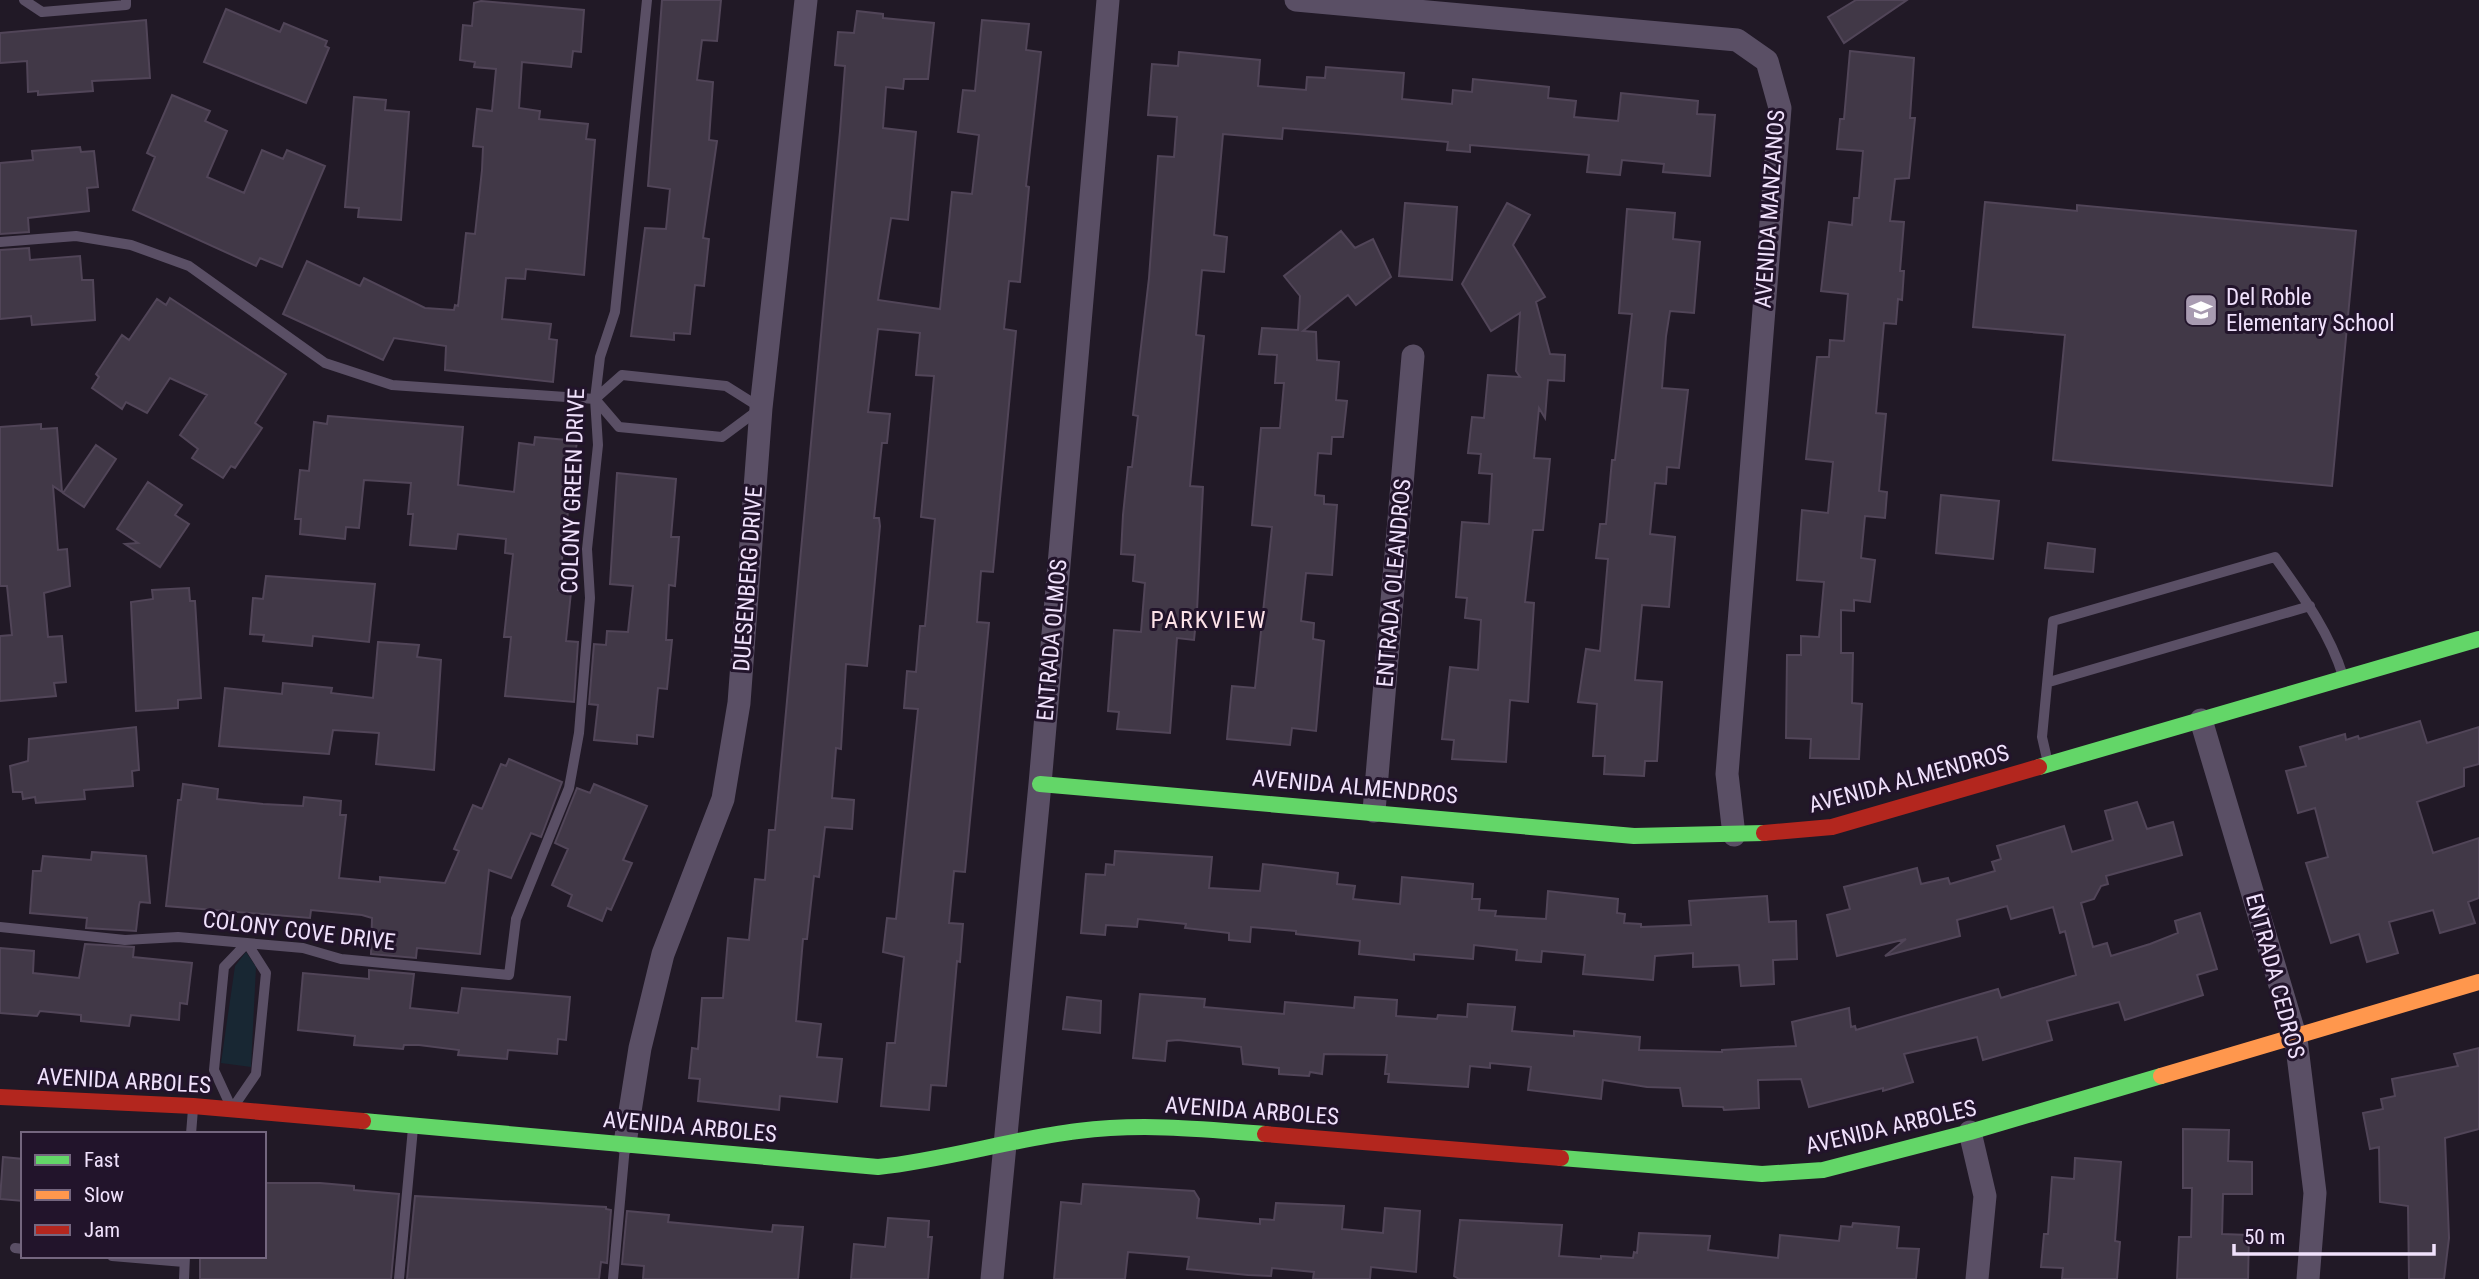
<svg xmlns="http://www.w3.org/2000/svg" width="2479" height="1279" viewBox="0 0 2479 1279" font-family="'Roboto Condensed',sans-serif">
  <rect width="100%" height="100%" fill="#211926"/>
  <path fill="#182733" d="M246,952L256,967L251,1067L221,1063L235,966Z"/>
  <path fill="#413847" stroke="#514558" stroke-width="2" d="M662,0H721L717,41L702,40L697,80L713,82L709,140L717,141L703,238L709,239L704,286L695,285L690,334L674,333V340L631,336L645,228L666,229L670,189L648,186Z
    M1856,0H1907L1844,43L1828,17Z
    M481,1L584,10L581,52L573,51L571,67L522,62L519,108L540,111L539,119L588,124L586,139L595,140L584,275L526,269L525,279L506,278L502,319L551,324L549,339L557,340L553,382L445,370L446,346L394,338L383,360L283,314L307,261L360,286L364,278L425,308L454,310L455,305L458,306L466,233L475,234L482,170L483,147L473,146L477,109L492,111L496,69L474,67L475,62L460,60L463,25L472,26L474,3Z
    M226,9L280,32L284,23L327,41L325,46L329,48L306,103L204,62Z
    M857,11L883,14V18L934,23L928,79H904L903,89L886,87L883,128L916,132L908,220L891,218L878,300L940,309L952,192L972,194L979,135L958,132L963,90L975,91L982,20L1029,24L1026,50L1041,52L1026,186L1029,187L1020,282L1009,281L1004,329L1016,331L993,572L981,571L977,622L989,623L965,872L954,871L949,923L963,924L960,962L957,961L946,1086L931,1085L929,1110L881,1106L887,1043H895L904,957L883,952L887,918L896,919L918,709L904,708L907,671L916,672L920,626H925L935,519L921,517L934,376L916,375L920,333L878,329L868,412L890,414L887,443H882L874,518H879L880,526L867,666L846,664L841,749L836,748L832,798L854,800L852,829L825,827L819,877L814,876L807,939H803L796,1021L821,1024L817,1057L842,1059L837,1102L780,1096L779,1110L698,1101L700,1079L689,1078L692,1048L698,1049L702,998H723L728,938L749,940L755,879L765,880L769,830H775L840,131L845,66L835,65L838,32L854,33Z
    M146,20L150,78L92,81L93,91L38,95V91L28,92L27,61L0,63V33Z
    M1850,51L1914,58L1910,118H1915L1909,178L1895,179L1890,221L1904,222L1900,271H1904L1902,300L1898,299L1896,324L1884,323L1876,413L1886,414L1879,491L1887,492L1885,518L1865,516L1861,558L1875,560L1870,602L1854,600V611L1841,610V653H1853L1852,703L1862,704L1859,759L1810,758L1811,739L1786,738L1787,655H1801V636L1819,637L1824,582L1797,580L1802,510L1828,513L1833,462L1806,459L1817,357H1829L1830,340L1844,341L1848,294L1821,291L1829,222L1852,225L1854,198H1859L1863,151L1837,149L1840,119H1844Z
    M1179,52L1260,60L1258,86L1306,90L1307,77L1325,78L1326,67L1404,73L1402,99L1452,104L1453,90L1472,92L1473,79L1549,87L1548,98L1576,101L1574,117L1618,121L1621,93L1698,101L1697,114L1715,115L1710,176L1663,172L1664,164L1622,160L1620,175L1587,172L1589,155L1470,145V152L1447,150L1448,142L1357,134L1283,128L1282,139L1223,134L1214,235L1227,237L1224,272L1202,270L1196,335L1204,336L1190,486L1203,487L1197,611L1194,640L1177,638L1170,733L1117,729L1119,712L1108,711L1114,630L1141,632L1145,583L1133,581L1135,555L1121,554L1123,515L1128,467H1132L1138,416L1133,415L1149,278L1158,156L1174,157L1177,117L1148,115L1152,64L1178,66Z
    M172,95L210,111L205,121L227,131L207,177L244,193L262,150L283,159L287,150L325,166L282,267L260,258L256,266L133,210L155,157L147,153Z
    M354,97L386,100L385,110L409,112L401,220L358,217L359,208L345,207Z
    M80,147L81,152L94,151L98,187L87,188L89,211L28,218L29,232L0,234V163L33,160L32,151Z
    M1985,202L2077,211V205L2356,231L2332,486L2053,460L2065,335L1973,327Z
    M1405,203L1457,207L1452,280L1399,276Z
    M1507,203L1530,215L1513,245L1545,297L1536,302L1550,354L1565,355L1564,381L1548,380L1545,418L1539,408L1534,458L1550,459L1543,530H1533L1525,602L1534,603L1528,702L1510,700L1506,762L1452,759L1454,740L1442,739L1450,667L1478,670L1481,620L1465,618L1467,598L1456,597L1462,522L1489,524L1492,474L1479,473L1481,454L1468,453L1472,417L1484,418L1488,375L1520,377L1516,371L1520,313L1491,331L1462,284Z
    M1627,209L1675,213L1673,239L1700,242L1694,313L1670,311L1666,336L1662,388L1688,390L1679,468L1667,467L1666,484L1655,483L1650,534L1675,537L1669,607L1642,605L1635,680L1662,682L1657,761H1645L1644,776L1604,774L1605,756H1593L1597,704L1578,702L1586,649L1600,651L1608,559L1596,558L1600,524H1606L1612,460H1615L1632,314L1619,313Z
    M1341,231L1355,248L1373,239L1391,277L1356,305L1348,295L1303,331L1316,332L1317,360L1339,362L1336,400L1347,401L1343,437H1332L1331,454L1318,453L1315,495L1324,496V504L1337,505L1332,575L1306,573L1301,621L1314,623L1313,639L1324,641L1316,731L1292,728L1290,745L1227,739L1232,686L1255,688L1272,527L1252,525L1261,428H1280L1284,383H1275L1277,355L1259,354L1262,328L1298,330L1300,296L1284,276Z
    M29,248L30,260L80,256L82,280H93L95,320L32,325L31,316L0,319V250Z
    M170,298L286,374L255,423L262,428L235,468L231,466L223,478L192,458L198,449L180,435L207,395L170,378L147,413L126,402L122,409L92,388L99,377L96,374L122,335L129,340L157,299L166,305Z
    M328,416L463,427L458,485L514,492L519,443L534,445L535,437L577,441L558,590L571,592L566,641L578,642L574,702L505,696L511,637H504L513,554L505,553L506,539L458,534L456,549L410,545L413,514H408L411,483L364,480L359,528L346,527L345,539L300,534L301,519H295L300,470L309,471L314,422L327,424Z
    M41,424V429L57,428L62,492L53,486L58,550L67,549L70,586L44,593L48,637L62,636L66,682L54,683L56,696L0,701V636L12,635L7,586H0V427Z
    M96,445L116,459L84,507L63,493Z
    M617,473L676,479L671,537H679L675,586L669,585L666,640H672L667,689L658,688L653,737L637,735V744L594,740L598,705L589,704L594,644L606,645L607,631L628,632L633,586L610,584Z
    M148,482L182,505L175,515L189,524L160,567L125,544L138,543L117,529Z
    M1941,495L1999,501L1993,559L1936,553Z
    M2048,543L2095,549L2093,572L2045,568Z
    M266,576L375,584L369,642L313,636L312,646L263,641L264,635L250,634L253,598L263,599Z
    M189,588L190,601H195L201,698L178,700V708L136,711L131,602L153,599L152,590Z
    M378,642L419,645L417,657L441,660L434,770L376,764L379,733L333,730L329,754L219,746L225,688L282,694L283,683L332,688L331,693L373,698Z
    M2420,721L2427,743L2479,727V764L2464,768V786L2417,802L2433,853L2479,838V898L2468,902L2475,923L2440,933L2433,910L2389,922L2398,953L2367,962L2359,934L2331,943L2306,863L2328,857L2315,808L2298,813L2286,771L2306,766L2300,747L2345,734L2346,740L2358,736L2359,739Z
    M136,727L139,770L132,771L133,786L84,790L85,799L36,803L35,797L23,799L22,792H13L10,766L28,761L29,739Z
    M509,759L562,782L541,837L531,833L511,878L489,870L480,954L417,948L416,958L371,954L372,918L362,915L311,910L310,918L166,906L178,800H181L183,784L218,789L217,799L263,804L303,806L304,797L341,801L340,815H346L339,878L380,882V877L445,883L459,851L454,849L473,805L482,809L501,764L506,766Z
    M594,784L647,806L623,860L632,863L611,910L607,908L602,921L568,906L572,895L552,885L568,849L555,843L577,788L590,793Z
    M2137,802L2147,829L2173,822L2182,855L2106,876L2108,884L2101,886L2094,899L2081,903L2093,947L2107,943L2111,956L2150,944L2178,933L2175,921L2200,913L2217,969L2197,975L2203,995L2125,1020L2119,1002L2047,1021L2052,1040L1983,1060L1977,1037L1904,1054L1913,1082L1883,1091V1088L1809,1107L1801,1079L1758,1080L1759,1108L1724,1110L1723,1107L1683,1106L1680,1088L1647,1087L1603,1080L1601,1099L1528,1090L1531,1067L1490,1063V1068L1470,1066L1468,1087L1388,1082L1389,1074H1385L1387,1055L1324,1054L1322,1074L1310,1072L1309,1076L1279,1074V1068L1243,1064L1241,1047L1178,1040L1167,1041L1165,1061L1133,1058L1140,994L1205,999L1204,1007L1284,1014L1285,1002L1354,1008L1355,997L1397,1000L1396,1016L1437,1019L1438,1015L1467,1017L1468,1004L1515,1007L1512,1031L1574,1036V1031L1640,1037L1639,1050L1722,1052V1050L1796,1046L1792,1022L1849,1008L1851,1027L1855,1026L1856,1030L1998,989L2001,998L2076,975L2065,931L2060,933L2053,907L2011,919L2007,906L1957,920L1960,936L1885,956L1906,939L1837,956L1827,915L1850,909L1844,887L1917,868L1921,884L1948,878L1950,884L1995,871L1992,862L2001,859L1997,846L2064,826L2072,852L2113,840L2105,811Z
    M1115,851L1212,857L1209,888L1260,891L1263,864L1338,873L1337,884L1355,886L1353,899L1400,904L1402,877L1473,884L1472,899H1480L1479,910L1496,911L1495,916L1546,919L1548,891L1618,899L1617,913L1625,914L1624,923L1641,924V927L1691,925L1689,901L1767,896L1769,922L1796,921L1797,959L1773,960L1774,984L1741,986L1739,965L1693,967V953L1655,956L1653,980L1583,974L1585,955L1542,951L1541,962L1516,960L1517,950L1474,945L1473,959L1414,954V960L1359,954L1360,941L1296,934V931L1251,927L1250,942L1229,940V933L1185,928L1186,924L1138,919L1137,927L1106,925L1105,935L1081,933L1086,874L1105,875L1106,864L1114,865Z
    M92,852L146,856L150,903L140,902L139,905L136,931L86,928L87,918L30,913L33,871H41L43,856L91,860Z
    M85,944L134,947L133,957L192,963L187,1004L180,1003L179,1020L131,1015L129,1026L81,1021V1015L40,1011L37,1016L0,1013V948L34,951L33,973L79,978Z
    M369,970L414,974L410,1008L458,1013L462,988L570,997L566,1040L558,1039L557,1054L508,1050L507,1059L458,1055L459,1050L419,1045H404L403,1049L354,1045L355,1036L298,1030L303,973L369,979Z
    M1067,997L1101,1001L1100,1033L1063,1029Z
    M2479,1048V1129L2445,1138L2449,1238L2444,1279H2409L2408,1206L2380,1202L2379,1147L2370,1149L2363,1113L2383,1109L2381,1099L2395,1096L2392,1079L2458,1066L2454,1054Z
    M2183,1129L2229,1130L2228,1161L2252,1162V1194H2223L2222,1234L2249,1235L2248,1279H2177L2179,1237H2191L2192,1188H2183Z
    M3,1157L23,1159V1201L0,1199Z
    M2075,1158L2121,1162L2115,1241L2120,1242L2117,1279H2062L2063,1268L2041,1267L2044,1234H2048L2052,1177L2074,1179Z
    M264,1183H320L354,1186V1190L399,1194L391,1279H200V1256H264Z
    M1083,1184L1194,1191L1199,1199L1197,1218L1260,1224V1219L1274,1220L1276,1203L1344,1206L1342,1229L1383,1233L1385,1208L1420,1211L1416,1272L1371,1267L1370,1279H1313L1314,1272L1272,1268L1271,1276L1248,1275L1187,1269L1189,1257L1128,1252L1125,1279H1054L1061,1202L1081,1204Z
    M415,1196L606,1207V1209L611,1210L607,1263L601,1262L599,1279H407Z
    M627,1211L669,1215L668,1222L772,1232L773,1225L803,1227L798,1279H643L644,1266L622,1264Z
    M888,1218L929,1221L928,1237H932L928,1279H851L854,1244L885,1247Z
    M1460,1220L1562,1225L1559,1256L1601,1259V1256L1633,1258L1634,1252L1637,1253L1639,1233L1710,1236L1708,1250L1778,1258L1780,1235L1839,1241L1841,1226L1852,1227L1853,1223L1899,1227L1897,1248L1919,1249L1916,1279H1459L1454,1276Z"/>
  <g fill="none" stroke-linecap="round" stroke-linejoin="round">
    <path stroke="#5a4f65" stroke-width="10" d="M24,0L42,12L126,5V0
      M0,242L76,236L131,245L189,266L325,363L392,385L595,399L619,427L722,437L761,408L726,386L622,375L595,399
      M2049,682L2310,606
      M2048,763L2042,737L2053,621L2275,557C2302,595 2329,631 2343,676
      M0,927L125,940L178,937L303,948L341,959L509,975L516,919L569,788L579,733L590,598L587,549L598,445L595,399L600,357L615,312L647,0
      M247,943L266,973L256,1074L232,1109L214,1070L224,967Z
      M191,1134L193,1109
      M15,1248L23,1249
      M112,1256L184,1262
      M184,1279L185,1256
      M399,1279L413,1128
      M613,1279L625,1146"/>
    <path stroke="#5a4f65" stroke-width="23" d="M1296,0L1737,40L1767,61L1780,108L1727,774L1734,835
      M2201,720L2296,1039L2315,1193L2308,1279
      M1374,811L1413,356
      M1970,1132L1985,1196L1977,1279
      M625,1143L640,1048L663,954L723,799L739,703L761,408L806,0
      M992,1279L1040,784L1108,0"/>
    <path stroke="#63d668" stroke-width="16" d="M2039,767L2479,639
      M1040,784L1634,836L1764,833
      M363,1121L878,1167C946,1160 1011,1139 1078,1131C1141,1123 1203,1129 1265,1134
      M1561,1158L1762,1174L1823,1170L1970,1132L2161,1076"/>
    <path stroke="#ff974d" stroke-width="16" d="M2161,1076L2479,982"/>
    <path stroke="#b3261e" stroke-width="16" d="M1764,833L1832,827L2039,767
      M0,1097L193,1106L363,1121
      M1265,1134L1561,1158"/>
  </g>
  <defs>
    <g id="school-square" transform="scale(1.75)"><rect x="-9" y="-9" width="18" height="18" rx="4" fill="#a89bb1" stroke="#22142b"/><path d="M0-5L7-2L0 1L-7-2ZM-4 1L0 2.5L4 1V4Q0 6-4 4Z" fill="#fff"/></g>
  </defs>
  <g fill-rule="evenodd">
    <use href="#school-square" x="2201" y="310"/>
  </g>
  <g text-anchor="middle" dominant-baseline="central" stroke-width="6" stroke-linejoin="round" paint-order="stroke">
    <g font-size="23" fill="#f0e1fc" stroke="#22142b">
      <text transform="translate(1770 209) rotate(-86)">AVENIDA MANZANOS</text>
      <text transform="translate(573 491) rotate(-88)">COLONY GREEN DRIVE</text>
      <text transform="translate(748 579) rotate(-86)">DUESENBERG DRIVE</text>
      <text transform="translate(1394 583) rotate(-85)">ENTRADA OLEANDROS</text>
      <text transform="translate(1052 640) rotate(-85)">ENTRADA OLMOS</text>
      <text transform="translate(1909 779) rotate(-15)">AVENIDA ALMENDROS</text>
      <text transform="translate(1355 787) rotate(5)">AVENIDA ALMENDROS</text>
      <text transform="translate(299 931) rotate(7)">COLONY COVE DRIVE</text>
      <text transform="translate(2275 976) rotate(75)">ENTRADA CEDROS</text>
      <text transform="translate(124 1081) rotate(3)">AVENIDA ARBOLES</text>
      <text transform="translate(1252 1111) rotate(4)">AVENIDA ARBOLES</text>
      <text transform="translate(690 1127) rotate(5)">AVENIDA ARBOLES</text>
      <text transform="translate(1891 1127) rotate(-13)">AVENIDA ARBOLES</text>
    </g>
    <g font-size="23" fill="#f0e1fc" stroke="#22142b" text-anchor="start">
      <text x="2226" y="297">Del Roble<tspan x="2226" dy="26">Elementary School</tspan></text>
    </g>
    <g font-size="24" letter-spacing="2" fill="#fde2e8" stroke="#22142b">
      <text x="1209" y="620">PARKVIEW</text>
    </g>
  </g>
  <rect x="21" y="1132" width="245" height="126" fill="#22142b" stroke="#74667f" stroke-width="2"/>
  <rect x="35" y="1155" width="35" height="10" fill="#63d668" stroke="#74667f" stroke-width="2"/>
  <text x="84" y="1167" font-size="21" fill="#f0e1fc">Fast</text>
  <rect x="35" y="1190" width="35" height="10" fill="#ff974d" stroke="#74667f" stroke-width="2"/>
  <text x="84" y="1202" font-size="21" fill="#f0e1fc">Slow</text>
  <rect x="35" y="1225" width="35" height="10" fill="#b3261e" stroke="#74667f" stroke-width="2"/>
  <text x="84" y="1237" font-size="21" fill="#f0e1fc">Jam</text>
  <path d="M2234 1244v10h200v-10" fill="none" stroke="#f0e1fc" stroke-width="3.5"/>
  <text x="2244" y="1244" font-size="21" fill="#f0e1fc" stroke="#22142b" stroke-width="5" paint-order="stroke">50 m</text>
</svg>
